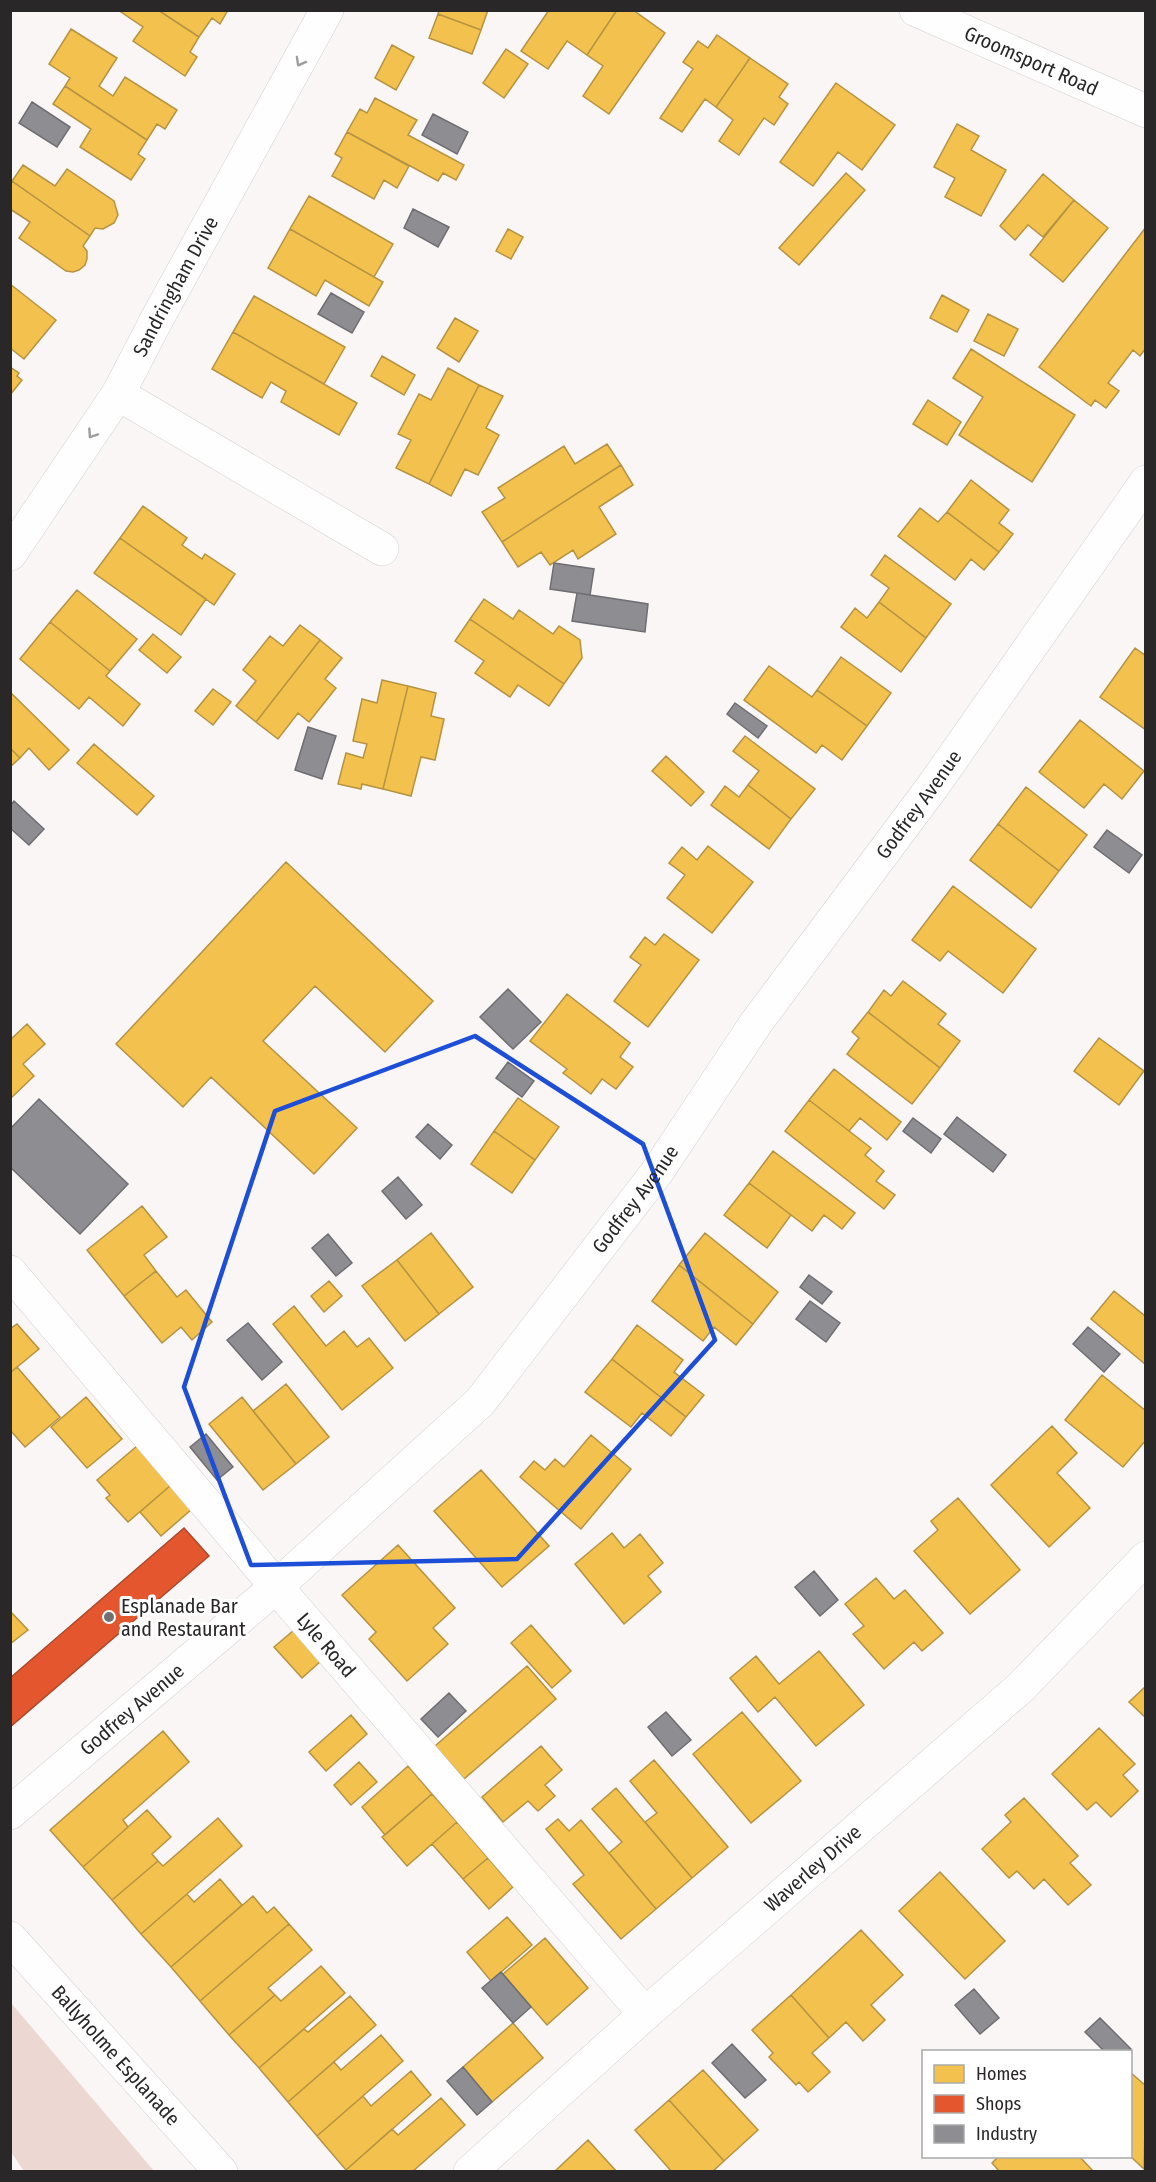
<svg xmlns="http://www.w3.org/2000/svg" width="1156" height="2182" viewBox="0 0 1156 2182" font-family="'Fira Sans Condensed',sans-serif">
  <rect width="100%" height="100%" fill="#f9f6f5"/>
  <path fill="#edd7d3" d="M11,2003L154,2171H24L11,2152Z"/>
  <path fill="#f2c14e" stroke="#b69342" stroke-width="1.5" d="M118,10H158L199,37L190,52L197,57L185,76L133,41L143,27Z
    M158,10H228L220,24L212,18L199,37Z
    M439,10H488L481,30L438,14Z
    M549,10H617L587,55L567,41L548,69L521,51Z
    M617,10H633L665,33L609,114L583,96L603,66L587,55Z
    M438,14L481,30L472,54L429,38Z
    M71,29L117,58L99,86L113,96L125,77L177,110L165,129L157,124L147,140L65,86L70,78L49,64Z
    M717,35L750,58L716,107L705,99L682,132L660,118L693,69L683,62L698,41L708,48Z
    M392,45L414,57L396,90L375,78Z
    M506,49L528,64L504,98L483,83Z
    M750,58L788,84L779,97L788,104L774,125L764,118L739,155L719,141L733,120L716,107Z
    M836,83L895,125L862,170L838,152L813,186L780,162Z
    M65,86L147,140L138,154L145,159L131,180L80,147L91,129L53,104Z
    M375,98L417,120L408,135L464,165L456,180L443,173L438,181L347,132L360,109L367,113Z
    M957,124L979,136L971,150L1006,170L981,216L945,197L955,178L934,167Z
    M347,132L409,166L397,188L384,180L374,199L332,176L342,158L335,154Z
    M23,165L55,186L67,169L114,201L118,215L114,223L103,229L95,228L90,236L12,181Z
    M846,173L865,190L799,265L779,248Z
    M1043,174L1074,200L1043,237L1028,225L1015,240L1000,226Z
    M12,181L90,236L83,246L87,251V259L85,265L79,270L73,272L66,271L19,238L30,222L10,209V184Z
    M309,196L393,244L374,277L290,229Z
    M1074,200L1108,228L1063,282L1030,255Z
    M1146,227V348L1140,356L1133,350L1108,383L1119,391L1106,408L1095,400L1091,406L1039,367Z
    M290,229L383,282L369,306L325,280L316,296L268,268Z
    M508,229L523,237L511,259L496,251Z
    M10,284L56,320L24,359L10,348Z
    M942,295L969,310L957,332L930,318Z
    M254,296L345,347L324,384L233,332Z
    M988,314L1018,329L1004,356L974,341Z
    M455,318L478,331L459,362L437,348Z
    M233,332L357,403L339,435L281,402L286,391L271,382L262,398L212,369Z
    M971,349L1075,415L1032,482L959,435L983,397L953,378Z
    M382,356L415,375L404,395L371,376Z
    M10,367L19,373L17,376L22,380L10,395Z
    M448,368L479,385L429,484L396,468L411,440L398,434L419,394L431,400Z
    M479,385L503,396L486,428L499,435L478,475L465,469L451,496L429,484Z
    M928,400L961,422L947,445L913,424Z
    M607,444L621,465L502,542L482,512L505,498L498,488L564,446L575,464Z
    M621,465L633,485L599,507L616,534L578,559L573,550L550,565L541,552L518,567L502,542Z
    M971,480L1009,510L999,523L1013,534L999,552L947,512Z
    M143,506L187,538L182,545L202,559L205,554L235,574L214,605L120,538Z
    M920,508L938,522L947,512L999,552L984,570L971,559L955,580L898,536Z
    M120,538L206,599L181,635L94,573Z
    M885,555L951,604L926,638L879,602L889,588L871,575Z
    M77,590L137,639L110,671L50,622Z
    M484,599L513,619L519,610L553,634L559,626L580,640L582,658L564,684L470,619Z
    M879,602L926,638L901,672L841,627L855,608L867,618Z
    M470,619L564,684L549,706L518,685L510,697L475,673L484,661L455,641Z
    M50,622L110,671L106,676L140,704L123,726L89,697L79,709L20,659Z
    M300,625L320,640L256,722L236,706L256,681L243,670L270,636L283,646Z
    M153,634L181,657L167,673L139,650Z
    M320,640L342,658L325,679L336,688L309,722L298,713L278,739L256,722Z
    M1135,648L1146,656V730L1100,697Z
    M841,657L891,693L867,726L817,690Z
    M769,666L812,697L817,690L867,726L842,760L822,745L816,753L744,700Z
    M382,680L408,686L383,789L362,784L361,789L338,784L346,753L363,758L367,744L353,741L362,699L377,703Z
    M408,686L436,693L431,716L444,719L435,760L421,757L411,796L383,789Z
    M213,689L231,702L213,725L195,711Z
    M10,692L69,750L49,770L29,748L20,758L10,748Z
    M1080,720L1144,771L1122,799L1104,784L1084,808L1039,772Z
    M745,736L815,789L791,819L748,785L759,771L733,751Z
    M94,744L154,796L137,815L77,763Z
    M10,748L20,758L10,767Z
    M666,756L704,792L691,806L652,771Z
    M748,785L791,819L769,849L711,805L725,786L739,797Z
    M1026,787L1087,835L1059,871L998,824Z
    M998,824L1059,871L1031,908L970,860Z
    M708,846L753,882L712,933L667,898L685,875L669,863L682,847L697,860Z
    M286,862L433,1001L385,1052L315,986L263,1041L357,1128L314,1174L211,1077L183,1107L116,1044Z
    M953,886L1036,949L1003,993L948,951L940,961L912,940Z
    M664,934L699,960L648,1027L614,1001L641,965L630,957L645,937L655,945Z
    M903,981L946,1014L938,1024L960,1041L940,1068L868,1012L884,990L891,996Z
    M567,994L630,1043L620,1057L633,1067L616,1089L602,1079L591,1094L563,1073L567,1069L530,1041Z
    M868,1012L940,1068L912,1104L847,1054L859,1038L852,1032Z
    M27,1024L45,1044L23,1064L34,1076L10,1099V1040Z
    M1099,1038L1144,1071L1119,1105L1074,1071Z
    M834,1069L901,1122L887,1140L860,1118L849,1131L809,1100Z
    M518,1098L559,1127L535,1160L494,1131Z
    M809,1100L871,1148L865,1155L884,1171L876,1181L895,1195L884,1209L785,1131Z
    M494,1131L535,1160L512,1193L471,1164Z
    M773,1151L855,1213L842,1229L824,1215L812,1231L749,1183Z
    M749,1183L791,1215L767,1248L724,1215Z
    M142,1206L167,1237L144,1255L156,1271L124,1296L87,1250Z
    M431,1233L473,1287L439,1314L397,1260Z
    M705,1233L778,1292L753,1324L679,1265Z
    M397,1260L439,1314L405,1341L362,1286Z
    M679,1265L753,1324L736,1345L714,1327L703,1341L652,1301Z
    M156,1271L177,1297L186,1290L212,1322L192,1340L181,1327L162,1343L124,1296Z
    M329,1281L342,1296L324,1312L311,1296Z
    M1114,1291L1144,1315L1146,1313V1365L1091,1319Z
    M294,1306L326,1346L344,1331L357,1347L369,1338L393,1368L342,1410L273,1324Z
    M17,1324L39,1349L10,1373V1329Z
    M637,1325L683,1360L674,1372L704,1395L686,1417L612,1359Z
    M612,1359L686,1417L671,1436L642,1413L631,1427L585,1392Z
    M17,1367L60,1417L25,1447L10,1430V1373Z
    M1102,1375L1146,1411V1440L1123,1467L1065,1420Z
    M286,1384L329,1437L296,1464L253,1411Z
    M86,1397L122,1439L87,1468L51,1427Z
    M242,1397L296,1464L263,1490L209,1424Z
    M1052,1426L1077,1453L1057,1473L1090,1508L1049,1547L991,1485Z
    M591,1435L631,1469L581,1529L520,1477L534,1461L545,1470L555,1459L564,1467Z
    M137,1446L171,1485L128,1522L106,1498L110,1495L97,1480Z
    M481,1470L549,1546L502,1587L434,1511Z
    M171,1485L192,1509L161,1536L140,1512Z
    M958,1498L1020,1570L970,1614L914,1551L938,1530L931,1521Z
    M612,1533L624,1548L640,1534L663,1563L648,1576L661,1592L624,1624L575,1564Z
    M398,1545L455,1608L433,1628L448,1644L407,1681L369,1639L376,1632L342,1595Z
    M876,1578L894,1599L905,1590L943,1633L922,1651L914,1642L884,1669L853,1634L864,1626L845,1604Z
    M11,1612L28,1630L10,1644V1613Z
    M531,1625L571,1671L552,1688L511,1643Z
    M294,1630L321,1661L302,1678L274,1647Z
    M819,1651L864,1705L816,1746L775,1697L758,1712L730,1678L756,1656L779,1684Z
    M527,1666L556,1699L464,1779L435,1746Z
    M1146,1686V1718L1129,1702Z
    M742,1712L801,1781L751,1823L693,1754Z
    M351,1715L367,1734L326,1771L309,1752Z
    M1099,1728L1135,1764L1123,1775L1138,1791L1111,1817L1096,1802L1087,1810L1052,1774Z
    M163,1731L189,1762L123,1820L128,1827L83,1867L50,1830Z
    M541,1746L562,1770L545,1785L555,1796L538,1811L528,1801L503,1822L482,1797Z
    M654,1760L728,1847L692,1878L645,1822L657,1813L630,1781Z
    M359,1762L377,1782L351,1805L334,1785Z
    M408,1766L432,1794L385,1835L362,1807Z
    M616,1788L692,1878L656,1909L609,1853L622,1842L592,1809Z
    M432,1794L457,1822L407,1866L382,1837Z
    M1024,1798L1078,1856L1070,1863L1091,1885L1068,1905L1044,1879L1034,1889L1017,1871L1009,1878L982,1849L1011,1822L1005,1815Z
    M147,1810L171,1837L152,1854L158,1861L112,1900L83,1867Z
    M218,1818L242,1846L141,1934L112,1900L158,1861L163,1866Z
    M558,1819L569,1831L581,1820L656,1909L621,1939L573,1884L584,1875L546,1829Z
    M457,1822L488,1858L463,1879L432,1844Z
    M488,1858L513,1887L489,1909L463,1879Z
    M940,1872L1005,1941L965,1979L899,1911Z
    M220,1879L242,1905L171,1967L141,1934L187,1894L194,1902Z
    M253,1896L267,1913L274,1907L289,1924L200,2001L171,1967Z
    M507,1917L532,1945L491,1981L467,1952Z
    M289,1924L312,1950L268,1988L275,1995L229,2035L200,2001Z
    M861,1930L903,1975L871,2005L885,2020L863,2041L846,2022L829,2038L791,1995Z
    M545,1938L588,1988L547,2025L503,1974Z
    M321,1966L345,1993L259,2068L229,2035L275,1995L281,2001Z
    M791,1995L829,2038L812,2053L830,2072L808,2092L799,2082L796,2085L769,2057L773,2053L752,2030Z
    M350,1996L376,2025L288,2102L259,2068L304,2029L308,2032Z
    M513,2023L543,2058L492,2102L463,2067Z
    M381,2035L403,2061L317,2136L288,2102L334,2062L341,2070Z
    M703,2070L758,2130L724,2161L669,2100Z
    M411,2071L431,2095L346,2170L317,2136L363,2096L371,2106Z
    M1130,2072L1146,2086L1144,2169L1130,2156Z
    M441,2098L465,2125L412,2172H348L346,2170L392,2129L398,2135Z
    M669,2100L724,2161L712,2172H672L635,2130Z
    M588,2140L617,2172H554Z
    M999,2156H1079L1094,2172H1000L992,2163Z"/>
  <path fill="#e4572e" stroke="#ac492c" stroke-width="1.5" d="M184,1528L209,1556L10,1727V1678Z"/>
  <path fill="#8d8d92" stroke="#6f6e72" stroke-width="1.5" d="M32,102L70,127L57,147L19,123Z
    M433,114L468,132L457,154L422,135Z
    M413,209L449,227L438,247L404,228Z
    M331,293L364,312L352,333L318,314Z
    M554,563L594,569L590,595L550,589Z
    M577,593L648,604L645,632L572,621Z
    M735,703L767,726L758,738L727,714Z
    M308,727L336,736L322,779L295,770Z
    M14,801L44,829L29,845L10,828V806Z
    M1107,830L1142,855L1129,873L1094,847Z
    M508,989L541,1022L513,1049L480,1017Z
    M508,1062L534,1081L522,1097L496,1078Z
    M39,1099L128,1184L80,1234L10,1167V1129Z
    M957,1117L1006,1155L993,1172L944,1134Z
    M913,1118L941,1139L931,1153L903,1131Z
    M428,1124L452,1145L440,1159L416,1137Z
    M398,1177L422,1205L406,1219L382,1191Z
    M328,1234L352,1263L336,1276L312,1248Z
    M809,1275L832,1292L822,1304L800,1287Z
    M810,1301L840,1323L826,1342L796,1319Z
    M248,1323L282,1362L262,1380L227,1340Z
    M1088,1327L1120,1354L1104,1372L1073,1344Z
    M206,1434L233,1467L217,1480L190,1447Z
    M814,1571L838,1600L820,1616L795,1587Z
    M449,1693L466,1711L438,1737L421,1719Z
    M666,1712L691,1740L672,1756L648,1727Z
    M501,1972L531,2007L513,2023L482,1988Z
    M974,1989L999,2018L980,2034L955,2005Z
    M1100,2018L1131,2049L1129,2052H1105L1085,2032Z
    M732,2044L766,2080L745,2098L712,2063Z
    M463,2067L492,2102L477,2115L447,2081Z"/>
  <g fill="none" stroke-linecap="round" stroke-linejoin="round">
    <g stroke="#d4d1d1" stroke-width="34">
      <g id="minor">
        <path d="M118,394L382,549"/>
        <path id="s1" d="M10,554L118,394L158,317L327,10"/>
        <path id="s2" d="M10,1272L292,1605L645,2014"/>
        <path id="s3" d="M10,1813L277,1586L480,1402L657,1172L756,1023L933,786L1146,482"/>
        <path id="s4" d="M470,2172L645,2014L1020,1688L1146,1558"/>
      </g>
    </g>
    <g stroke="#d4d1d1" stroke-width="34">
      <g id="major">
        <path id="s5" d="M916,10L1146,111"/>
        <path id="s6" d="M10,1938L221,2172"/>
      </g>
    </g>
    <use href="#minor" stroke="#fefefe" stroke-width="33"/>
    <use href="#major" stroke="#fefefe" stroke-width="33"/>
  </g>
  <defs><path id="oneway-chevron" d="M-2-3.5L2.5 0L-2 3.5" fill="none" stroke-width="1.6" stroke-linecap="round" stroke-linejoin="round" transform="scale(1.5)"/></defs>
  <g stroke="#9e9d9d">
    <use href="#oneway-chevron" transform="translate(300 62) rotate(119)"/>
    <use href="#oneway-chevron" transform="translate(92 434) rotate(124)"/>
  </g>
  <path fill="none" stroke="#1d4ed8" stroke-width="4.5" stroke-linejoin="round" d="M475,1036L643,1144L715,1340L517,1559L251,1565L184,1387L275,1111Z"/>
  <circle fill="#726f6f" stroke="#fff" stroke-width="2" cx="109" cy="1617" r="6"/>
  <g text-anchor="middle" dominant-baseline="central" stroke-width="6" stroke-linejoin="round" paint-order="stroke">
    <g font-size="20" fill="#292727" stroke="#fff">
      <text stroke="none"><textPath href="#s5" startOffset="126">Groomsport Road</textPath></text>
      <text stroke="none"><textPath href="#s1" startOffset="315">Sandringham Drive</textPath></text>
      <text stroke="none"><textPath href="#s3" startOffset="1366">Godfrey Avenue</textPath></text>
      <text stroke="none"><textPath href="#s3" startOffset="880">Godfrey Avenue</textPath></text>
      <text stroke="none"><textPath href="#s2" startOffset="489">Lyle Road</textPath></text>
      <text stroke="none"><textPath href="#s3" startOffset="160">Godfrey Avenue</textPath></text>
      <text stroke="none"><textPath href="#s4" startOffset="458">Waverley Drive</textPath></text>
      <text stroke="none"><textPath href="#s6" startOffset="158">Ballyholme Esplanade</textPath></text>
    </g>
    <g font-size="20" fill="#292727" stroke="#fff" text-anchor="start">
      <text x="121" y="1606">Esplanade Bar<tspan x="121" dy="23">and Restaurant</tspan></text>
    </g>
  </g>
  <rect width="1156" height="2182" fill="none" stroke="#292727" stroke-width="24"/>
  <rect x="922" y="2050" width="210" height="108" fill="#ffffff" stroke="#a9a9a9" stroke-width="1.5"/>
  <rect x="934" y="2065" width="30" height="18" fill="#f2c14e" stroke="#a9a9a9" stroke-width="1.5"/>
  <text x="976" y="2080" font-size="18" fill="#292727">Homes</text>
  <rect x="934" y="2095" width="30" height="18" fill="#e4572e" stroke="#a9a9a9" stroke-width="1.5"/>
  <text x="976" y="2110" font-size="18" fill="#292727">Shops</text>
  <rect x="934" y="2125" width="30" height="18" fill="#8d8d92" stroke="#a9a9a9" stroke-width="1.5"/>
  <text x="976" y="2140" font-size="18" fill="#292727">Industry</text>
</svg>
